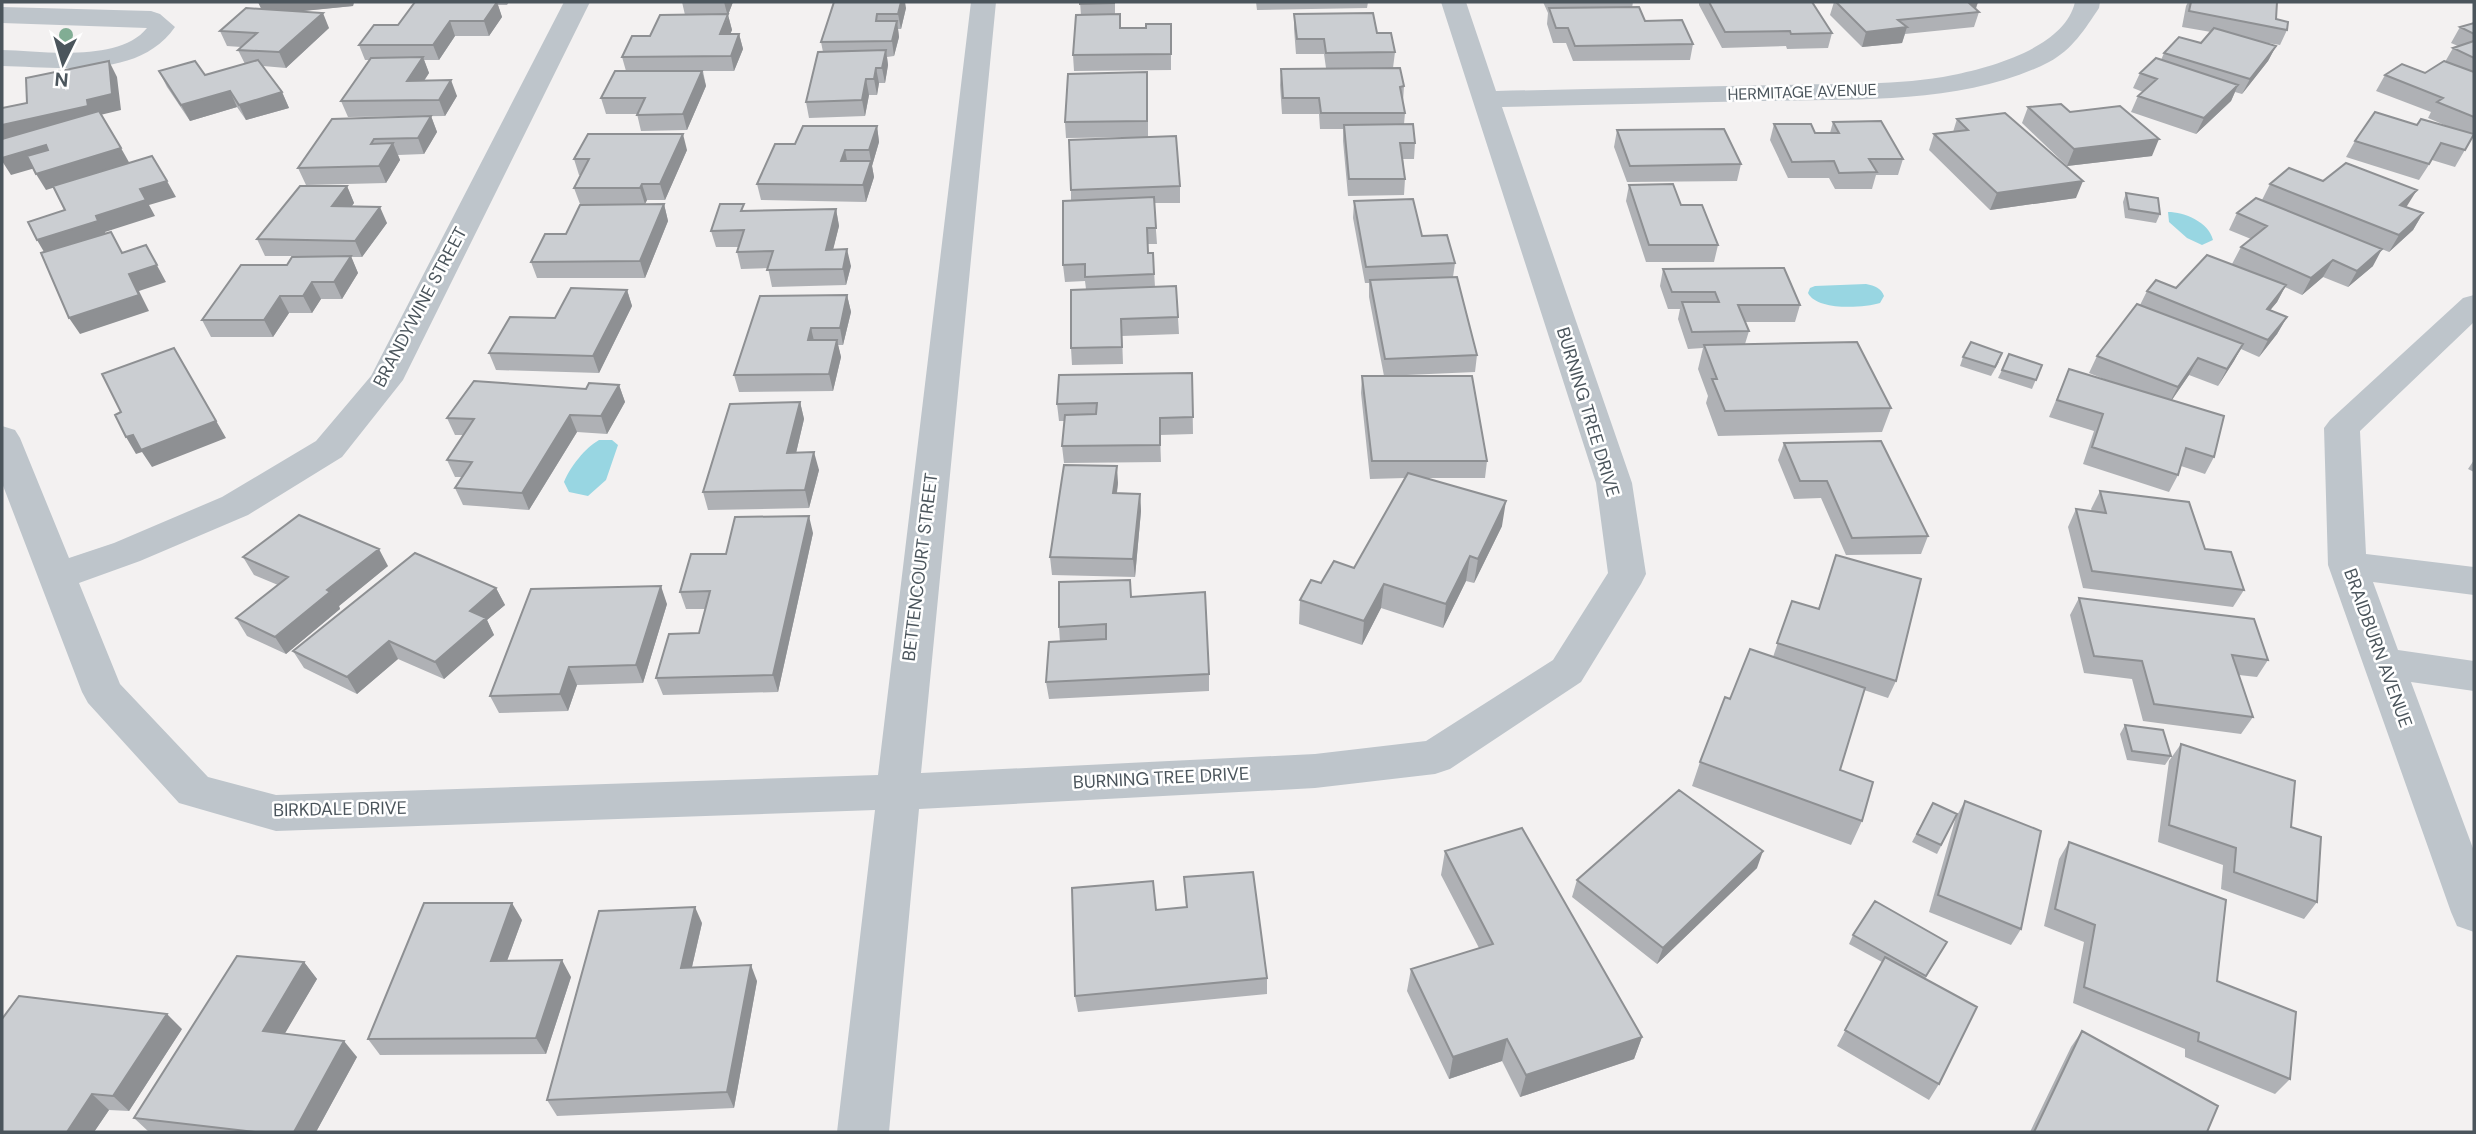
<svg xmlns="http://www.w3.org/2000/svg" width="2476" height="1134" viewBox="0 0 2476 1134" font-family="'DM Sans',sans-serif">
  <rect width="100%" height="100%" fill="#f3f1f1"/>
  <path fill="#98d6e2" d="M2168,212C2184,212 2209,222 2213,240L2202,245L2187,238L2169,222Z
    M1866,284C1875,286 1881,288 1884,296L1880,303C1863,308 1817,311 1808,293L1810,288L1815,286Z
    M599,440H612L618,445L606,480L588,496L569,492L564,482C570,467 585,448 599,440Z"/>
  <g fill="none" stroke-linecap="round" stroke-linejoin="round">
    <path fill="#bec5cb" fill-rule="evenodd" d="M564,2H590L403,380L342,457L248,515L140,561L79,583L120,684L208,777L276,795L878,775L971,2H996L921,773L1315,754L1426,741L1553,660L1608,573L1596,483L1441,2H1466L1496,91C1592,89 1688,87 1783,85C1838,83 1900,86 1953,75C1992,67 2065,47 2075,2H2100L2099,8C2085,29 2072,50 2049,62C1966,105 1853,99 1762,101C1675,103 1589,105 1502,107L1632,483L1646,574L1641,584L1581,682L1450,769L1435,774L1315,788L919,809L889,1132H837L875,810L276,831L179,803L88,703L82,692L2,483V426L15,430L20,438L69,558L114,543L222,497L316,441L371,376Z
      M2,7L151,11L160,14L175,27C138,80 59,67 2,66V50C42,51 119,63 147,28L2,23Z
      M2474,295V322L2360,431L2366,554L2474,567V595L2373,582L2398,650L2474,661V691L2411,682L2474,851V932L2457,926L2451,912L2328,565L2324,428L2330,420L2463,298Z"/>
  </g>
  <circle fill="#81ad94" cx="66" cy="35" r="7"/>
  <path fill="#afb1b5" d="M258,2H354L353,6L301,11L329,28L286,68L263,66L282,92L289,108L246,120L237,107L190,121L167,87L159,71L205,75L245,64L238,50L241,47L227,46L220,31L262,9Z
    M425,2H509L507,5H498L502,17L489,36H455L439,60H424L429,73L424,81L457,96L445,116L348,117L341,101L370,60H365L359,45L398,25Z
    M682,2H733L728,15L732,30L730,34H739L743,49L734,71H703L706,86L687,130L641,131L637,114H606L601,98L626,71L622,57L650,36L685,15Z
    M834,2L906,8L901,29H898L899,37L894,56L887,57L888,65L885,83H879L877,95H869L865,116L809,118L806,102L823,52L821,42Z
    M1080,2H1163L1115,3V14H1120L1121,28H1146L1171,24V70L1074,71L1073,55L1081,15Z
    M1256,2H1368L1367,8L1257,10Z
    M1543,2H1633L1632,8L1645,21L1693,44L1690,60L1573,61L1566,43H1553L1547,24L1548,13Z
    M1699,2H1812L1832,33L1828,48L1787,49L1786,46L1722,48L1699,5Z
    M1834,2H1978L1976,9L1979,12L1974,27L1905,34L1902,43L1862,47L1830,15Z
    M2188,2L2276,19L2287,30L2280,45L2262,42L2276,46L2268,61L2242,94L2235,92L2231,101L2196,134L2131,112L2138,96L2143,92L2133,88L2140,73L2161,60L2164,53L2201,43L2211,32L2182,27L2186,6Z
    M1294,14L1377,33L1395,52L1393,68L1404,86L1403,102L1405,113L1404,124L1415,143L1414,159H1403L1405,179L1404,195L1348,196L1343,141V129H1320L1319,114H1282L1280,85L1281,69L1326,68L1324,54H1296L1294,29Z
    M2474,23V136H2473L2455,167L2432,160L2419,180L2346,157L2355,141L2417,125L2454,129L2428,118L2431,112L2376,91L2385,75L2425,73L2445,62L2453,48L2458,46L2451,43L2460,27Z
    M1148,88V137L1066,138L1065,122Z
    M2028,107L2070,112L2152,156L2067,166L2022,123Z
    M431,116L437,132L424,154L398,155L400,160L386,183L306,185L298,168Z
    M1957,119L2076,198L1990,210L1929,150L1934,134L1953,132Z
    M1833,122L1903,159L1898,175H1876L1872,189H1835L1829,178H1788L1770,140L1774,124L1815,133H1830Z
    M877,126L879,142L872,166L874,177L866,202L761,200L757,184L795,144Z
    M1617,130L1741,164L1737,181L1627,182L1614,147Z
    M687,150L665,200H647L645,204H580L574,188L581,175H579L574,159Z
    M2323,181L2406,207L2423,213L2413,230L2389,252L2352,237L2373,266L2348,287L2323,277L2302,295L2285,287L2277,302L2270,310L2287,317L2277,334L2259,357L2241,349L2218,386L2189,375L2172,400L2214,457L2205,474L2181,466L2178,475L2169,492L2083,464L2094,431L2049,417L2069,369L2114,383L2089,373L2097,356L2140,305L2147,291L2176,288L2232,264L2241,247L2251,239L2229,230L2237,213L2262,200L2270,184Z
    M1629,185L1681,205L1718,245L1714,262H1646L1626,201Z
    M347,186L354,203L352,206L387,223L362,257H351L358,273L342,299H321L312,313H289L273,337H211L202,320L309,256H265L257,239Z
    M1180,186V203H1154L1157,244H1148V253H1153L1155,287L1176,286L1179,334L1122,336L1123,364L1072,365L1071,348L1086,289L1085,281L1065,282L1063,265L1071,201V190Z
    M2126,193L2160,214L2156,223L2125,218L2123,202Z
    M1354,201L1422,236L1455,263L1453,277L1477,355L1475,372L1384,376L1369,297V283H1365L1353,218Z
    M664,204L668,221L645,278H537L531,262L566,234Z
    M836,209L839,226L833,249L851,266L846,285L772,287L768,268L741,269L737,252L739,247H716L711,231L746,211Z
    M1663,269L1800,305L1795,322H1745L1749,331L1745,344L1891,408L1882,432L1718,436L1706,403L1708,396L1698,369L1703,348L1688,349L1678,319L1680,309H1668L1660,286Z
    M627,290L632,306L599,373L496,370L489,353L555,318Z
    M847,295L851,312L843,345H838L841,357L833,391L739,392L734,375Z
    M1963,357L1999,362L1991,376L1960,366Z
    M2042,365L2032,389L1998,378L2002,370Z
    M1192,373L1193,434L1160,435L1161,462L1064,463L1062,446L1065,421H1059L1057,404Z
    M1362,376L1487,461L1485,478H1427L1502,526L1474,583L1466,581L1443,628L1381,608L1362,645L1299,624L1300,600L1354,568L1405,478L1370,479L1361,393Z
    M619,385L625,402L607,434L577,432L529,510L463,505L455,488L462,477H455L447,460L463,435H455L447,418L586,389Z
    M800,402L804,419L796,453L819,470L809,508L708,510L703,492Z
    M1784,443L1928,536L1921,554L1846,555L1821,498L1794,499L1778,460Z
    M2474,460V472L2468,469Z
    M1118,483L1117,493L1140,494L1141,511L1135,577L1052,575L1050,557Z
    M2100,491L2205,549L2244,590L2233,607L2083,588L2068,527L2076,509L2092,511L2091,509Z
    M813,533L778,692L663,695L656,678L699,633L706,609H686L680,592L726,554Z
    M1836,555L1896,681L1888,698L1864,690L1840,770L1862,821L1851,845L1692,786L1700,762L1730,699L1773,657L1792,601L1818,609Z
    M243,557L388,566L339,606L340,609L286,654L247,636L236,618L278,585L254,575Z
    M496,588L505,605L487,620L494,635L444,679L398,659L357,694L304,668L293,651Z
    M1131,597L1209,674V691L1049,699L1046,682L1060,642L1059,627Z
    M2079,598L2268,660L2257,677L2239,675L2253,717L2241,734L2143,721L2132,679L2084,673L2070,615Z
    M667,604L643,683L577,685L568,711L499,713L490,696Z
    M2125,725L2171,756L2165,765L2127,760L2120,734Z
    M2181,744L2291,827L2317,902L2304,919L2221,889L2223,865L2158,842L2169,761Z
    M1965,801L2021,929L2011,945L1929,912L1956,817Z
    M1933,803L1957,814L1937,854L1912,842Z
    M2069,842L2217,981L2290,1079L2275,1094L2185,1057V1049L2073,1003L2084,942L2044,926L2059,859Z
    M1445,851L1642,1037L1634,1059L1520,1097L1502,1061L1449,1079L1407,991L1411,969L1479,948L1441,875Z
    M1757,868L1657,964L1572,897L1577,880Z
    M1184,877L1267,978V994L1078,1012L1075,996L1156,910L1186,907Z
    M522,920L507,961L571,977L546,1054L380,1055L368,1039Z
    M702,923L692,967L757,981L734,1108L557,1116L547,1100Z
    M1853,935L1947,942L1925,979L1939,1084L1929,1100L1837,1046L1882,962L1849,944Z
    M304,962L317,979L284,1034L357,1057L316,1132H149L134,1118Z
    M182,1029L129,1111L109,1110L94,1132H2Z
    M2082,1031L2207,1132H2030L2071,1047Z"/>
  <path fill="#8e9093" d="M258,2H354L353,6L264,15Z
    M497,2L502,17L489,36L484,21Z
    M724,2H733L728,15L732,30L724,49L720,34L728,17Z
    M901,2H905L906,8L901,29L898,14Z
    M1963,2H1978L1974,12Z
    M323,13L329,28L286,68L279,52Z
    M450,21L455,36L439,60L433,45Z
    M897,21L899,37L894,56L892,41Z
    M1907,27L1902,43L1862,47L1866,32Z
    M739,34L743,49L734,71L731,56Z
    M2276,46L2268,61L2242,94L2250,79Z
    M886,50L888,65L885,83L882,68Z
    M423,57L429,73L413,97L407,81Z
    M109,61L117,77L121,110L96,116L2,143V125L87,100Z
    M876,68L879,83L877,95L874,79Z
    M702,71L706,86L687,130L683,114Z
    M866,79L869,95L865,116L862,100Z
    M451,80L457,96L445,116L439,100Z
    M2238,85L2231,101L2196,134L2204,118Z
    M230,91L237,107L190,121L181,105Z
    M282,92L289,108L246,120L239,105Z
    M431,116L437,132L424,154L418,138Z
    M877,126L879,142L872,166L874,177L866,202L863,185L871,161L869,150Z
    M683,134L687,150L665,200L660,184Z
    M2159,139L2152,156L2067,166L2074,149Z
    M393,143L400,160L386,183L379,166Z
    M46,145L56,162L11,175L2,161V158Z
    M121,148L130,164L46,190L36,174Z
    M845,150L848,166L841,161Z
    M167,181L176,197L149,205L155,216L105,232L108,238L47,257L37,240L96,216L140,189Z
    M2083,181L2076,198L1990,210L1997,193Z
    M642,184L647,200L645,204L640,188Z
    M347,186L354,203L340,222L332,206Z
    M2417,190L2407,206L2390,221L2400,205Z
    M664,204L668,221L645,278L640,261Z
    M380,207L387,223L362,257L355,241Z
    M836,209L839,226L829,266L826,250Z
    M2423,213L2413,230L2389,252L2399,235Z
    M146,245L166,282L139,291L149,311L80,334L69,318L129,274Z
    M847,249L851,266L846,285L843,269Z
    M2382,249L2373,266L2348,287L2357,271Z
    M351,256L358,273L342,299L334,282Z
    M2333,260L2323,277L2302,295L2311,278Z
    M312,282L321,299L312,313L303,296Z
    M2286,285L2277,302L2257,326L2267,309Z
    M627,290L632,306L599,373L593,356Z
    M847,295L851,312L843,345L840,328Z
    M280,296L289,313L273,337L264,320Z
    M2287,317L2277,334L2259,357L2268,340Z
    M811,328L815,345L808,340Z
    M837,340L841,357L833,391L829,374Z
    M2243,344L2234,361L2218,386L2227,369Z
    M2198,358L2189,375L2169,404L2178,387Z
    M184,365L226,438L152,467L142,452L136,454L126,437Z
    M619,385L625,402L607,434L601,416Z
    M800,402L804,419L792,470L787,453Z
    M570,415L577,432L529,510L522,493Z
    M814,452L819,470L809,508L805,490Z
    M1117,466L1118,483L1114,511L1113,493Z
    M1140,494L1141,511L1135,577L1133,559Z
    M1506,501L1502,526L1474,583L1478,559Z
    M809,516L813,533L778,692L773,675Z
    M379,549L388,566L339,606L340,609L286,654L275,637L327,590Z
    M1470,556L1466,581L1443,628L1446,604Z
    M1384,584L1381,608L1362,645L1364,621Z
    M661,586L667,604L643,683L636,665Z
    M496,588L505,605L487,620L494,635L444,679L435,662L470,611Z
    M389,641L398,659L357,694L347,677Z
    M569,667L577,685L568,711L560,694Z
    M1763,851L1757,868L1657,964L1663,948Z
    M512,903L522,920L501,977L491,961Z
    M695,907L702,923L688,984L681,968Z
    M562,960L571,977L546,1054L536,1038Z
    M304,962L317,979L277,1047L263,1031Z
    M751,965L757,981L734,1108L727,1092Z
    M167,1014L182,1029L129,1111L113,1096Z
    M1642,1037L1634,1059L1520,1097L1526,1075Z
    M1507,1039L1502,1061L1449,1079L1453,1057Z
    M344,1041L357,1057L316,1132H294Z
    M92,1094L109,1110L94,1132H67Z"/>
  <path fill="#cbced2" stroke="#8e9093" stroke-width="2" d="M415,2H497L484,21H450L433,45H359L374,25H398Z
    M834,2H901L898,14H877L876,21H897L892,41L821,42Z
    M1080,2H1114V3L1080,4Z
    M1709,2H1812L1832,33L1791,34L1790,31L1725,32Z
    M1836,2H1968L1979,12L1898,20L1907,27L1866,32Z
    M2191,2H2277L2276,19L2288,22L2287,30L2189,11Z
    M1639,7L1645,21L1682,20L1693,44L1575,46L1568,28H1556L1549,8Z
    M246,8L323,13L279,52L238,50L257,33L220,31Z
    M1373,13L1377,33H1391L1395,52L1326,53L1324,39H1297L1294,14Z
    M728,14L720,34H739L731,56L622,57L632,36H650L660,15Z
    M1120,14V28H1146V24H1171V54L1073,55L1076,15Z
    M2474,23V34L2460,27Z
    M2214,28L2276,46L2250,79L2164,53L2179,37L2201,43Z
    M2474,41V58L2453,48Z
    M886,50L882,68H876L874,79H866L862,100L806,102L818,52Z
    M423,57L407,81L451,80L439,100L341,101L371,58Z
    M2156,58L2238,85L2204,118L2138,96L2157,79L2140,73Z
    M258,60L282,92L239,105L230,91L181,105L159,71L195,61L205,75Z
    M109,61L112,94L87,100L88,106L2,125V108L27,103L26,78Z
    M2444,61L2474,72V117L2437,102L2443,98L2385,75L2402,64L2425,73Z
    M1400,68L1404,86L1400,87L1405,113H1321L1319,98H1283L1281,69Z
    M615,71H702L683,114L637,115L645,98H601Z
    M1147,72V121L1065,122L1068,74Z
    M2061,104L2070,112L2120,106L2159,139L2074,149L2028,107Z
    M99,111L121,148L36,174L27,156L48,150L46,145L2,158V139Z
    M2375,112L2417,125L2421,119L2474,134L2465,150L2441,143L2429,164L2355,141Z
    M2005,113L2083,181L1997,193L1934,134L1968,130L1957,119Z
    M431,116L418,138L374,139L371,144L393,143L379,166L298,168L332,119Z
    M1881,121L1903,159H1869L1877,172L1839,173L1834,161L1792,162L1774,124H1811L1815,133H1839L1833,122Z
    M1413,124L1415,143H1400L1405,179H1349L1344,125Z
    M803,126H877L869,150H845L841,161H871L863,185L757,184L775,144H795Z
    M1724,129L1741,164L1630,166L1617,130Z
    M588,134H683L660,184H642L640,188H574L589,159H574Z
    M1176,136L1180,186L1071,190L1069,140Z
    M152,156L167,181L140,189L146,200L96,216L98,221L37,240L28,222L65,210L53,186Z
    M2346,163L2417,190L2400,205L2423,213L2399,235L2270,184L2289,168L2323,181Z
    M1673,184L1681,205H1702L1718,245H1649L1629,185Z
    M300,186H347L332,206L380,207L355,241L257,239Z
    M2126,193L2158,198L2160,214L2129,209Z
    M1154,197L1156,228H1147L1148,253H1153L1154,274L1085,277V264L1063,265V201Z
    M2256,198L2382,249L2357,271L2333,260L2311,278L2241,247L2267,226L2237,213Z
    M1413,199L1422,236L1447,235L1455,263L1366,267L1354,201Z
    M664,204L640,261L531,262L545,234H566L580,205Z
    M720,204H744L741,211L836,209L826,250L847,249L843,269L767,270L773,251L737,252L744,230L711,231Z
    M111,232L122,253L146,245L157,265L129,274L139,295L69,318L41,253Z
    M2207,255L2286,285L2267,309L2287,317L2268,340L2147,291L2156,280L2176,288Z
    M351,256L334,282H312L303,296H280L264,320H202L241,265H287L292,257Z
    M1784,268L1800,305H1738L1749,331L1692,332L1682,302H1719L1715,292H1672L1663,269Z
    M1457,277L1477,355L1385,359L1370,280Z
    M1176,286L1178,317L1121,319L1122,347L1071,348V290Z
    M571,288L627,290L593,356L489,353L510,317L555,318Z
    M847,295L840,328H811L808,340H837L829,374L734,375L760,296Z
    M2137,304L2243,344L2227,369L2198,358L2178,387L2097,356Z
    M1857,342L1891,408L1725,411L1712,379H1717L1704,345Z
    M1971,342L2002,353L1995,367L1963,357Z
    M174,348L216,421L141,450L133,435L126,437L115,415L121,412L102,374Z
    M2009,354L2042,365L2036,380L2002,370Z
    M2069,369L2224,416L2214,457L2186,448L2178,475L2092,447L2103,414L2057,400Z
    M1192,373L1193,417L1160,418V445L1062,446L1065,415L1096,414L1097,403L1057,404L1059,375Z
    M1362,376H1472L1487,461H1372Z
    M474,381L586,389L589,383L619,385L601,416L570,415L522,493L455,488L472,462L447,460L474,419L447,418Z
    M800,402L787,453L814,452L805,490L703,492L730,404Z
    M1881,441L1928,536L1852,538L1827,481H1800L1784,443Z
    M1064,465L1117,466L1113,493L1140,494L1133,559L1050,557Z
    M1408,473L1506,501L1478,559L1470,556L1446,604L1384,584L1364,621L1300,600L1311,580L1321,583L1334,561L1354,568Z
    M2100,491L2189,502L2205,549L2231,552L2244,590L2092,571L2076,509L2106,513Z
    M299,515L379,549L327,590L330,592L275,637L236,618L288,577L243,557Z
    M809,516L773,675L656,678L669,634L699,633L710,591L680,592L691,554H726L735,517Z
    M415,553L496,588L470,611L486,618L435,662L389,641L347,677L293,651Z
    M1836,555L1921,579L1896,681L1777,643L1792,601L1819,609Z
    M1130,580L1131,597L1205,592L1209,674L1046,682L1049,642L1106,639V624L1059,627V582Z
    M661,586L636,665L569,667L560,694L490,696L531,589Z
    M2079,598L2254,619L2268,660L2232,655L2253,717L2154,704L2142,661L2094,656Z
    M1750,649L1865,688L1840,770L1873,782L1862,821L1700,762L1725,697L1730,699Z
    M2125,725L2163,730L2171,756L2132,751Z
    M2181,744L2295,781L2291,827L2321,837L2317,902L2234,872L2236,848L2169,825Z
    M1679,790L1763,851L1663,948L1577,880Z
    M1965,801L2041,831L2021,929L1938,895Z
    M1933,803L1957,814L1941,845L1917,834Z
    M1522,828L1642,1037L1526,1075L1507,1039L1453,1057L1411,969L1493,944L1445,851Z
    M2069,842L2226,900L2217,981L2296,1012L2290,1079L2198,1041L2199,1033L2084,987L2095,925L2055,909Z
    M1253,872L1267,978L1075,996L1072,888L1153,881L1156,910L1187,907L1184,877Z
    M1875,901L1947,942L1926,976L1853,935Z
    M424,903H512L491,961L562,960L536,1038L368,1039Z
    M695,907L681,968L751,965L727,1092L547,1100L599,911Z
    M237,956L304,962L263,1031L344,1041L294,1132H255L134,1118Z
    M1885,957L1977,1007L1939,1084L1845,1030Z
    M19,996L167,1014L113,1096L92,1094L67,1132H2V1019Z
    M2082,1031L2218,1106L2207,1132H2034Z"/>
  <g text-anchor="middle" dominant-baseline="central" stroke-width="5" stroke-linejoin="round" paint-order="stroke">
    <g font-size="16" fill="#4b555c" stroke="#fff">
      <text transform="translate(1802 92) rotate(-2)">HERMITAGE AVENUE</text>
    </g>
    <g font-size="18" fill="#4b555c" stroke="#fff">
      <text transform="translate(420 307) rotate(-62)">BRANDYWINE STREET</text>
      <text transform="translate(1588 412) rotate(73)">BURNING TREE DRIVE</text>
      <text transform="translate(920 567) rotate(-83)">BETTENCOURT STREET</text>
      <text transform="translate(2378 648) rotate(70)">BRAIDBURN AVENUE</text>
      <text transform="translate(1161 778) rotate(-3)">BURNING TREE DRIVE</text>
      <text transform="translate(340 809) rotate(-1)">BIRKDALE DRIVE</text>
    </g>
  </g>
  <rect width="2476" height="1134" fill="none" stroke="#4b555c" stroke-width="7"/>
  <g transform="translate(63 63) rotate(185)" stroke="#ffffff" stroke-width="5" paint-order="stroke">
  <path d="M0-5L12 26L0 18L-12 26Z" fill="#4b555c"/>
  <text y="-10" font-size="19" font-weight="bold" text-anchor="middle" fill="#4b555c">N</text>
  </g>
</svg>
